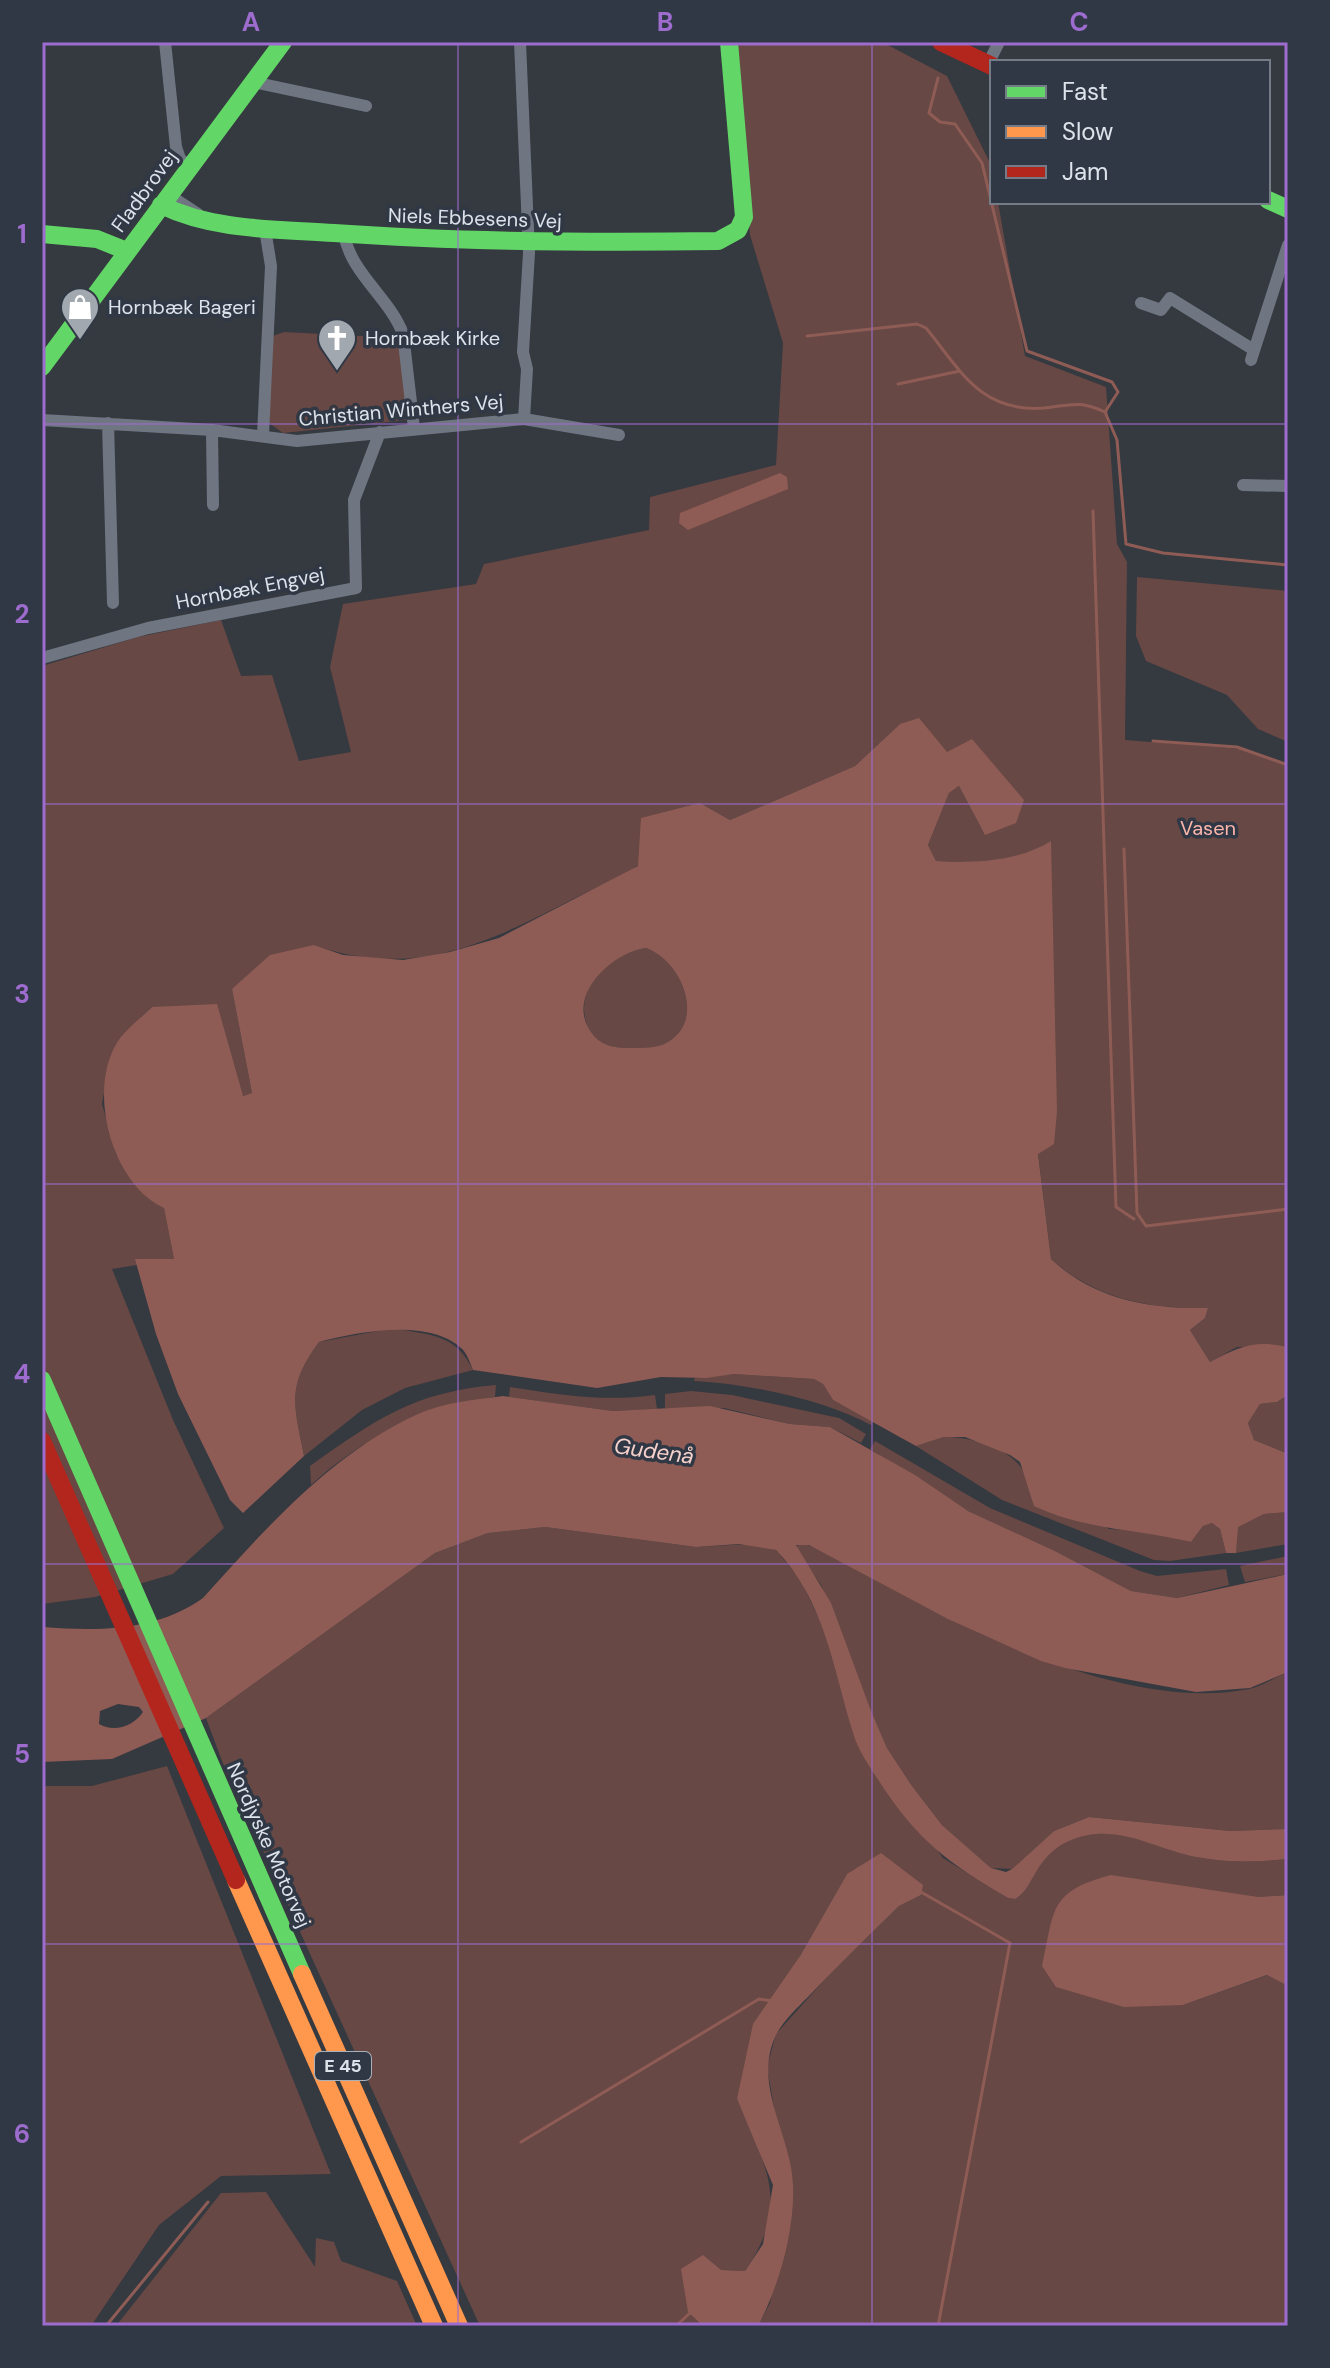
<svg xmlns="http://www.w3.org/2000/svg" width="1330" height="2368" viewBox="0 0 1330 2368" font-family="'DM Sans',sans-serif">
  <rect width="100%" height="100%" fill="#353940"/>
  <path fill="#674844" d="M736,42H882L947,76L992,167V202H998L1025,356L1106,387L1117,544L1127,562L1125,740L1242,749L1288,765V1366L1286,1348L1237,1347L1210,1362L1190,1330L1205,1318L1208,1308C1148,1309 1096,1299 1051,1259L1038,1153L1050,842C1015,862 976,863 936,861L928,845L949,793L959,786L985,835L947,752L900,724L855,766L730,820L700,803C680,823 661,846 640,864C622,878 595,888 575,898C488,943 413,980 314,945L232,989L252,1093L243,1096L152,1007L120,1038L110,1059L102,1104L116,1154L164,1207L174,1259L112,1269L173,1420L224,1528L173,1574L95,1597L42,1604V666L138,637L221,620L241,676L272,675L299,761L351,752L330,667L343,604L476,584L484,564L649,530L650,497L776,465L783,343L750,235Z
    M284,332L400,338L407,420L283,433L269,423L273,336Z
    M1137,577L1288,591V742L1258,729L1227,695L1146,661L1136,636Z
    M646,948C682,961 708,1023 664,1044C654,1049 638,1048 627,1048C612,1048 598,1045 590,1031C568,991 611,953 646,948Z
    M394,1328C431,1336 455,1333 473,1370L405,1388L362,1410L304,1456C294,1405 286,1387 319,1342Z
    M734,1374L814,1379L823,1384L833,1400L873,1421L871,1425C823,1399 749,1384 694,1381L695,1378Z
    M496,1385L495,1397C426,1407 363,1437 311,1485L310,1466C375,1420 413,1392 496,1385Z
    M510,1387C560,1395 605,1402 655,1395L657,1409L613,1411L509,1397Z
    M691,1391L732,1395L839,1418L866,1434L861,1443L830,1427L790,1424L724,1408H665V1394Z
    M1288,1395V1459L1286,1453L1254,1440L1248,1423L1260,1404L1277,1402Z
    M944,1437C972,1437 1014,1448 1026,1476L1109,1529L1145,1531L1191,1542L1203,1526L1212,1523L1220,1529L1226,1553L1170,1561L1154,1560L1002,1500L916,1446Z
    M875,1441L990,1508L1140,1571L1157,1576L1226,1569L1229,1585L1177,1598L1131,1591L1055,1551L968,1511L870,1449Z
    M1288,1512V1544L1236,1553L1237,1527L1264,1514Z
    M545,1527L696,1547L749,1544L776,1550L800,1579L827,1635L853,1733L943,1858L1008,1898L1015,1899C1034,1889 1034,1858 1067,1842C1113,1820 1151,1847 1196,1857C1227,1863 1258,1862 1288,1859V1895L1259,1897L1183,2005L1268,1975L1288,1986V2326H758L770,2303L793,2182L777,2125L767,2067L776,2034L846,1956L899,1906L921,1895L847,1874L800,1956L737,2099C765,2167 792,2202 745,2271L721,2270L688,2312L703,2326H480L222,1761L206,1718L435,1553L488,1533Z
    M799,1542C839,1554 877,1581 913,1600C1003,1648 1145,1710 1249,1689C1262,1686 1276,1677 1288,1672V1829L1230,1831L1089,1817L1054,1831L1012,1869L991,1868L942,1825L912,1786L887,1748L871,1712L821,1585L796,1549Z
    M1288,1556V1574L1245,1582L1240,1566Z
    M167,1766L331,2174L221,2176L159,2225L91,2326H42V1786H92Z
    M266,2192L315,2267L316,2238L334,2242L341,2261L397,2281L417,2326H116L221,2193Z"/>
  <path fill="#8f5c55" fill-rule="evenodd" d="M780,473L787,477L788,489L688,530L679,523L680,513Z
    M919,718L947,752L972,739L1024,800L1016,823L985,835L959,786L949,793L928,845L936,861C976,863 1016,862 1051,841L1057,1111L1054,1144L1038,1154L1051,1259C1095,1300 1149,1309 1208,1308L1205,1318L1190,1330L1210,1362C1236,1348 1256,1339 1286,1347L1288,1395L1277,1402L1260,1404L1248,1423L1254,1440L1286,1453L1288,1512L1264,1514L1238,1527L1236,1553H1226L1220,1529L1212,1523L1203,1526L1191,1542C1138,1529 1084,1530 1034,1506L1020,1462L1010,1455L965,1437H944L916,1446L833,1400L823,1384L814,1379L734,1374L706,1378L661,1377L597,1388L473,1370C470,1363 467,1353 461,1348C428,1318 357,1332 319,1342C286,1387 294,1405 304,1456L243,1513L230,1500L178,1394L156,1334L135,1259H174L164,1208C111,1184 85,1087 120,1038C129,1027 142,1017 152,1007L217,1004L243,1096L252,1093L232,989L270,955L314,945L343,955L403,960L450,952L499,938L638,866L641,818L700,803L730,820L855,766L900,724ZM646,948C682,961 708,1023 664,1044C656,1048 642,1048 633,1048C618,1048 605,1048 594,1036C562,999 610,953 646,948Z
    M503,1396L613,1411L710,1406L790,1424L830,1427L915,1475L968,1511L1055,1551L1131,1591L1177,1598L1288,1574V1672L1250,1688L1196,1692L1065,1668L1041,1661L948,1619L809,1545H796L831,1603L871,1711L887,1748L912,1786L942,1825L991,1868L1006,1872L1012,1869L1054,1831L1089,1817L1230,1831L1288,1829V1859C1258,1862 1227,1863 1196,1857C1151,1848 1113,1820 1067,1842C1034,1858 1034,1889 1015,1899L1008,1898C948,1863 917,1840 879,1781C869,1766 858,1750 853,1733C833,1668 825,1601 776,1550L739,1544L696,1547L545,1527L488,1533L435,1553L206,1718L112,1759L42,1762V1627C98,1631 155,1632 203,1598C266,1528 331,1454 418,1414C445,1402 474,1400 503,1396ZM118,1704L139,1707L143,1712C134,1726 114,1733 99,1724L100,1711Z
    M881,1853L923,1885L921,1895L899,1906C868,1936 837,1966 808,1997C797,2008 783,2021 776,2035C752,2085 791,2135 793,2184C795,2230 779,2286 758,2326H703L688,2312L681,2269L703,2255L721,2270L745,2271L763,2244L773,2185L737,2099L753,2024L800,1956L847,1874Z
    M1111,1875L1258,1897L1288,1895V1986L1267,1975L1183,2005L1124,2007L1056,1987L1042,1966C1055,1909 1048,1892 1111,1875Z"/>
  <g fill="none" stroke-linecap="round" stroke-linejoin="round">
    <path stroke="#8f5c55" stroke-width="3" d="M938,78L929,113L940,122L955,124L982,163L1027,351L1112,382L1118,392L1105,412L1117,440L1126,544L1163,553L1288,565
      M807,336L917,324L926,328C961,371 981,413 1044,408C1072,405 1078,400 1105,412
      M898,384L960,371
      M1093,511L1116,1207L1134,1219
      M1153,741L1237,747L1288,765
      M1124,849L1137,1213L1146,1226L1288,1209
      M921,1892L1010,1943L938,2326
      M521,2142L759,1999L773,2001
      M106,2326L208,2202
      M676,2326L690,2313"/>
    <path stroke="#6f7681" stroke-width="12" d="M165,42L176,147L180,159L189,166
      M520,42L529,253L523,352L527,369L524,419
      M988,64L999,42
      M253,82L366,106
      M169,195L198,214
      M344,234C351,274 389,297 403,334L414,428
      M1141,303L1161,310L1170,298L1254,350
      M1251,360L1288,245
      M42,420L212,430L297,441L524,419L619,435
      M108,423L113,603
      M212,430L213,505
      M263,435L271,266L265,229
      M1243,485L1288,486
      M42,658L148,628L356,588L354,500L380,432"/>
    <path stroke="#63d668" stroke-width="18" d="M1268,200L1288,209
      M161,205C214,231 277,229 334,233C462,242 590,243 718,241L738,230L744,217L729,42
      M42,234L97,239L127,251
      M42,367L283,42
      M42,1380L302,1974"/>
    <path stroke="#ff974d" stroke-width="18" d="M236,1880L434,2326
      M302,1974L459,2326"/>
    <path stroke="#b3261e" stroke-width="18" d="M941,42L992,66
      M42,1441L236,1880"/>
  </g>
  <path fill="none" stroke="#9d6cce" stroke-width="2" stroke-opacity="0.55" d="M458,42V2326M872,42V2326M42,424H1288M42,804H1288M42,1184H1288M42,1564H1288M42,1944H1288"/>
  <defs>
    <g id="shop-pin" transform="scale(2)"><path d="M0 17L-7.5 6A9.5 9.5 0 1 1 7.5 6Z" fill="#a2a8af" stroke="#303845"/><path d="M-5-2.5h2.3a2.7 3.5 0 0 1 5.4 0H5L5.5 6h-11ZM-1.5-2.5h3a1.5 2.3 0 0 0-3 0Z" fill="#fff"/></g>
    <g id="church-pin" transform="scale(2)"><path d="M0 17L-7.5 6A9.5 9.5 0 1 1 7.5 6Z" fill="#a2a8af" stroke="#303845"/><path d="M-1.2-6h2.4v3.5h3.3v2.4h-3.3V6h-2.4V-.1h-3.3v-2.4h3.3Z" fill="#fff"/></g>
  </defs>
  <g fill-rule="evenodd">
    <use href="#shop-pin" x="80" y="307"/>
    <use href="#church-pin" x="337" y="338"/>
  </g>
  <g text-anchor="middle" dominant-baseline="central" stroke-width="7" stroke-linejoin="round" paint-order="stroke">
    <rect fill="#303845" stroke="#a9b0b9" stroke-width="2" x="315" y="2052" width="56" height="28" rx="6"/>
    <g font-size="18" font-weight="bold" fill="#dde3eb">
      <text x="343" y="2066">E 45</text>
    </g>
    <g font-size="20" fill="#dde3eb" stroke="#303845">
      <text transform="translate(144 191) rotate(-54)">Fladbrovej</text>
      <text transform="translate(475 218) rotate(2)">Niels Ebbesens Vej</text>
      <text transform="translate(401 410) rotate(-5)">Christian Winthers Vej</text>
      <text transform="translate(250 588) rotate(-11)">Hornbæk Engvej</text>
      <text transform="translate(269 1845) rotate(66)">Nordjyske Motorvej</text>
    </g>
    <g font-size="20" fill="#dde3eb" stroke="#303845" text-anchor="start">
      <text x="108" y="307">Hornbæk Bageri</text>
      <text x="365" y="338">Hornbæk Kirke</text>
    </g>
    <g font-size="20" fill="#fbb5aa" stroke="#303845">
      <text x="1208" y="828">Vasen</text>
    </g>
    <g font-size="22" font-style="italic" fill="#f7d2cc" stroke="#303845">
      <text transform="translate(654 1451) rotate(8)">Gudenå</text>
    </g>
  </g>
  <rect width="1330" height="2368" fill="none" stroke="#303845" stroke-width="88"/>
  <rect x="990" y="60" width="280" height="144" fill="#303845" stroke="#757c87" stroke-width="2"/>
  <rect x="1006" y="86" width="40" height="12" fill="#63d668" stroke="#757c87" stroke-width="2"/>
  <text x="1062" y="100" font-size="24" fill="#dde3eb">Fast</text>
  <rect x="1006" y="126" width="40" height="12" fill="#ff974d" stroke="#757c87" stroke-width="2"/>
  <text x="1062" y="140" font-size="24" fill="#dde3eb">Slow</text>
  <rect x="1006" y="166" width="40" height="12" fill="#b3261e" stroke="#757c87" stroke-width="2"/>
  <text x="1062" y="180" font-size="24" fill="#dde3eb">Jam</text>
  <rect x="44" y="44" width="1242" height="2280" fill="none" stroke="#9d6cce" stroke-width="3"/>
  <g font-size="26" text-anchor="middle" font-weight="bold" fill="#9d6cce">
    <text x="251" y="31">A</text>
    <text x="665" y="31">B</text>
    <text x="1079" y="31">C</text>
    <text x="22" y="243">1</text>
    <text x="22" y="623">2</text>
    <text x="22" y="1003">3</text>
    <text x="22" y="1383">4</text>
    <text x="22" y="1763">5</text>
    <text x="22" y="2143">6</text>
  </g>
</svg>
